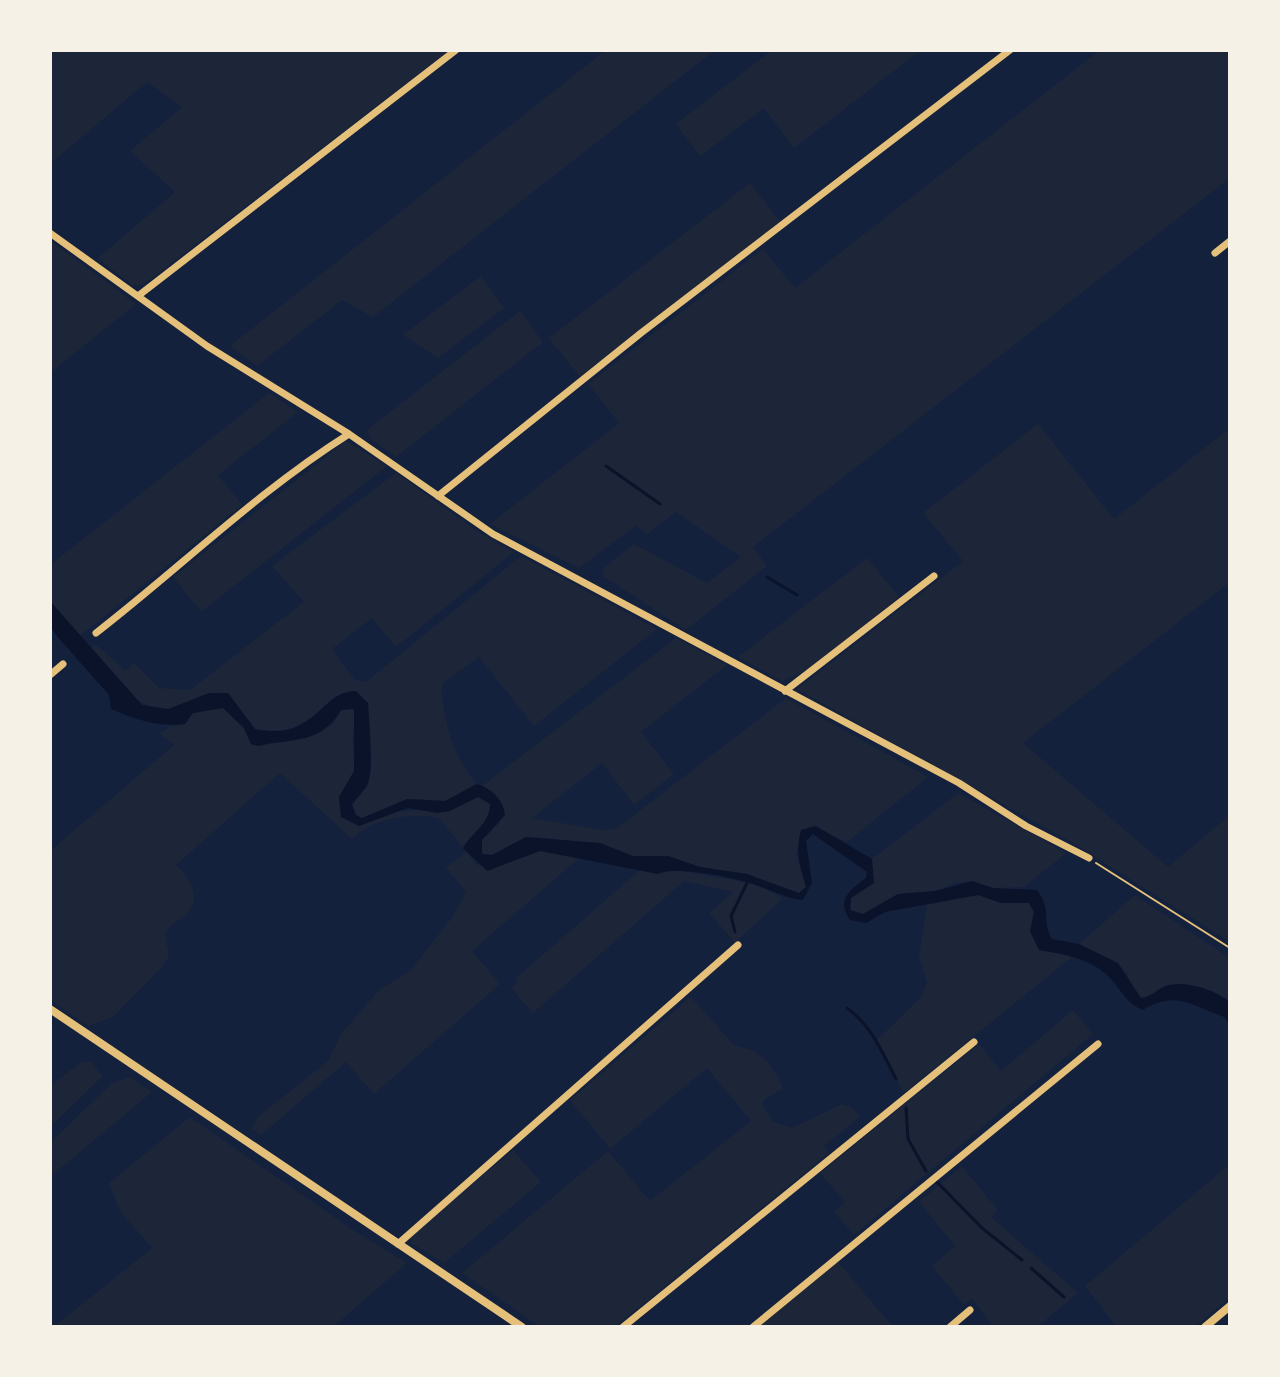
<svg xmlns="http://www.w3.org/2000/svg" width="1280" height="1377" viewBox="0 0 1280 1377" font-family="Figtree,sans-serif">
  <rect width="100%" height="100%" fill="#14213d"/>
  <path fill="#1d2539" d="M50,50H450L143,285H132L98,258L175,192L130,151L182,107L147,82L50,164Z
    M606,50H715L373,317L342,300L257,366L230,346Z
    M772,50H921L794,148L764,108L700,156L676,124Z
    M1100,50H1230V178L753,547L767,566L686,630L603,576L602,569L634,544L707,583L741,557L676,512L646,535L637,525L579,568L490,524L619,423L588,384L763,249L795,288Z
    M750,183L780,222L580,377L549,338Z
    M50,240L136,304L50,373Z
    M481,276L504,308L438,358L403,335Z
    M520,311L543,342L396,457L369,438L368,429Z
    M269,393L298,412L218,475L242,505L79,637L50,601V565Z
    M1038,424L1114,519L1230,428V582L1023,743L1168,867L1230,815V942L1078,846L797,689L963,561L923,513Z
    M346,441L387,466L201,612L173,577Z
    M396,473L480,533L514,552L396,647L372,618L332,649L355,680L366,682L521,556L657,629L534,726L479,657L443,683L441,691C447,730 452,753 477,784L445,801L417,799L362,818L356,815L352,805L367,787L371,771L368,703L339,695C312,719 293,737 255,729L228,693C203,693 189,707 168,709C135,712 111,672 91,650L95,644L126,671L134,663L159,688L190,690L304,602L272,566Z
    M867,558L899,597C863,625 825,666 782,681L738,657Z
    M676,638L727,665L641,732L674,774L634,805L602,763L532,818L603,830L616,829L786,698L928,777L847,842L808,826L796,854L806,887L799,894L747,874L700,867L668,856L640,858L550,838L526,837L492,855L481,853L482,840L500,823L492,792L482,786Z
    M349,707L356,712L352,738L355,771L339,797L341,817L359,826L392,812L420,810L478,797L490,804C491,823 472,832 463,848L439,818C410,813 374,817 352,839L280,773L176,865C189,877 204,899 185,915C177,922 171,924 165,933L169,956L163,966L113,1017L88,1026L50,1000V851L174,745L160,734L170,726L185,724L193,713L223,708L244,728L251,744L258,746L333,725L341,710Z
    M958,793L1066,853L1024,887L993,888L972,881L956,883L935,891L898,894L863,914L851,910V898L874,883L872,859Z
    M540,851L579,858L472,951L500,984L374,1094L346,1062L261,1135L251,1128L259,1116L328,1061L341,1034L379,990L411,970L453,916L466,892L446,868L466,852L477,865L521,858Z
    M672,869L754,884L783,898L735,943L709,913L733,892L684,881L533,1013L511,988L518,982L515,979L640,870L658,874Z
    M978,895L1001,903H1029L1034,912L1030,931L1039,950L1073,956L904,1093L876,1041L921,997L927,983L919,956L927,905Z
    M1135,895L1230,958V1002L1225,997L1141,998L1134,993L1126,972L1079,944Z
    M691,997L734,1045L752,1050L766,1060L778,1076L783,1089L765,1099L762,1104L773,1122L792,1128L842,1104L853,1108L860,1117L824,1146L829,1153L615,1327H540L462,1273L608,1151L650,1201L751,1121L707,1068L610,1149L570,1100Z
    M1073,1010L1093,1034L854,1235L834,1212L845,1202L820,1173L979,1044L1001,1071Z
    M82,1062H91L103,1076L50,1127V1086Z
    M130,1077L152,1092L50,1177V1143L112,1083Z
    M190,1117L353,1230L407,1263L333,1327H50V1321L55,1326L152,1248L120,1211L109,1183Z
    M513,1150L541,1182L444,1263L410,1242L411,1237Z
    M1230,1164V1297L1195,1327H1117L1085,1286Z
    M962,1166L998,1210L991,1217L1078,1293L1037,1327H994L972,1299L964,1305L932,1266L955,1246L919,1202Z
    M837,1261L893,1327H757Z"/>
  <path fill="#0b132b" d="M50,601L142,705L168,709L209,693H228L255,729C317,742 320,690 356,691L368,703C369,723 374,766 368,783C365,791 356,797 352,805L356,815L362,818L407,799L445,801L477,784C492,789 503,799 505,815L482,840V854L492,855L526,837L600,843L633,856H668L700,867L747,874L799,893L806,887C800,866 795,852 801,830L816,826L872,859L874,883L851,898L850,910L863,914L898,894L935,891L972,881L993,888L1037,890C1053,912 1041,921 1052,939L1079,944L1118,963L1141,998C1152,997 1159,987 1169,985C1188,981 1215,990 1230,1002V1024L1224,1017C1191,1005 1175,990 1143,1010C1126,1004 1119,986 1106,974C1088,958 1062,954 1039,950L1030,931L1034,912L1029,903H1001L978,895L885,912L866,923L850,920C836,899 849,891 866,878L867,872L813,834L806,841L812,883L803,900C785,898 773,891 756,885C738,878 672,865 658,874L540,851L487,871L463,848C472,833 491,822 490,804L478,797L450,811L437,813L408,808L359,826L341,817L339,797L354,771V709L341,710C321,745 292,738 258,746L251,744L244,728L223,708L193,713L185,724C159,728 134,719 111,709L109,695L56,635L50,626Z"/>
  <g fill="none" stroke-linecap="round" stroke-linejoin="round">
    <path stroke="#0b132b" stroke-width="3" d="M606,466L660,504
      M767,577L797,595
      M735,932L731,916L748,881
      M847,1008C872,1026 882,1052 896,1079
      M906,1108L908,1139L926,1171
      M936,1181L982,1228L1022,1260
      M1031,1268L1064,1297"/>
    <path stroke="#e5c07b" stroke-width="2" d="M1096,863L1230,948"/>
    <path stroke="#e5c07b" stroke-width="7" d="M50,233L207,346L349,434L493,534L959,783L1026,826L1089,858
      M1215,253L1230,241
      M138,296L456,50
      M438,496L641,333L1010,50
      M96,633C181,567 257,492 349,434
      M50,675L63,664
      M785,691L934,576
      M398,1244L738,945
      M623,1327L974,1042
      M753,1327L1098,1044
      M950,1327L970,1310"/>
    <path stroke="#e5c07b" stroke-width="8" d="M50,1009L522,1327
      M1205,1327L1230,1306"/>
  </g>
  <rect width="1280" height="1377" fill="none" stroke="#f6f1e7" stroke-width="104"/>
</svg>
